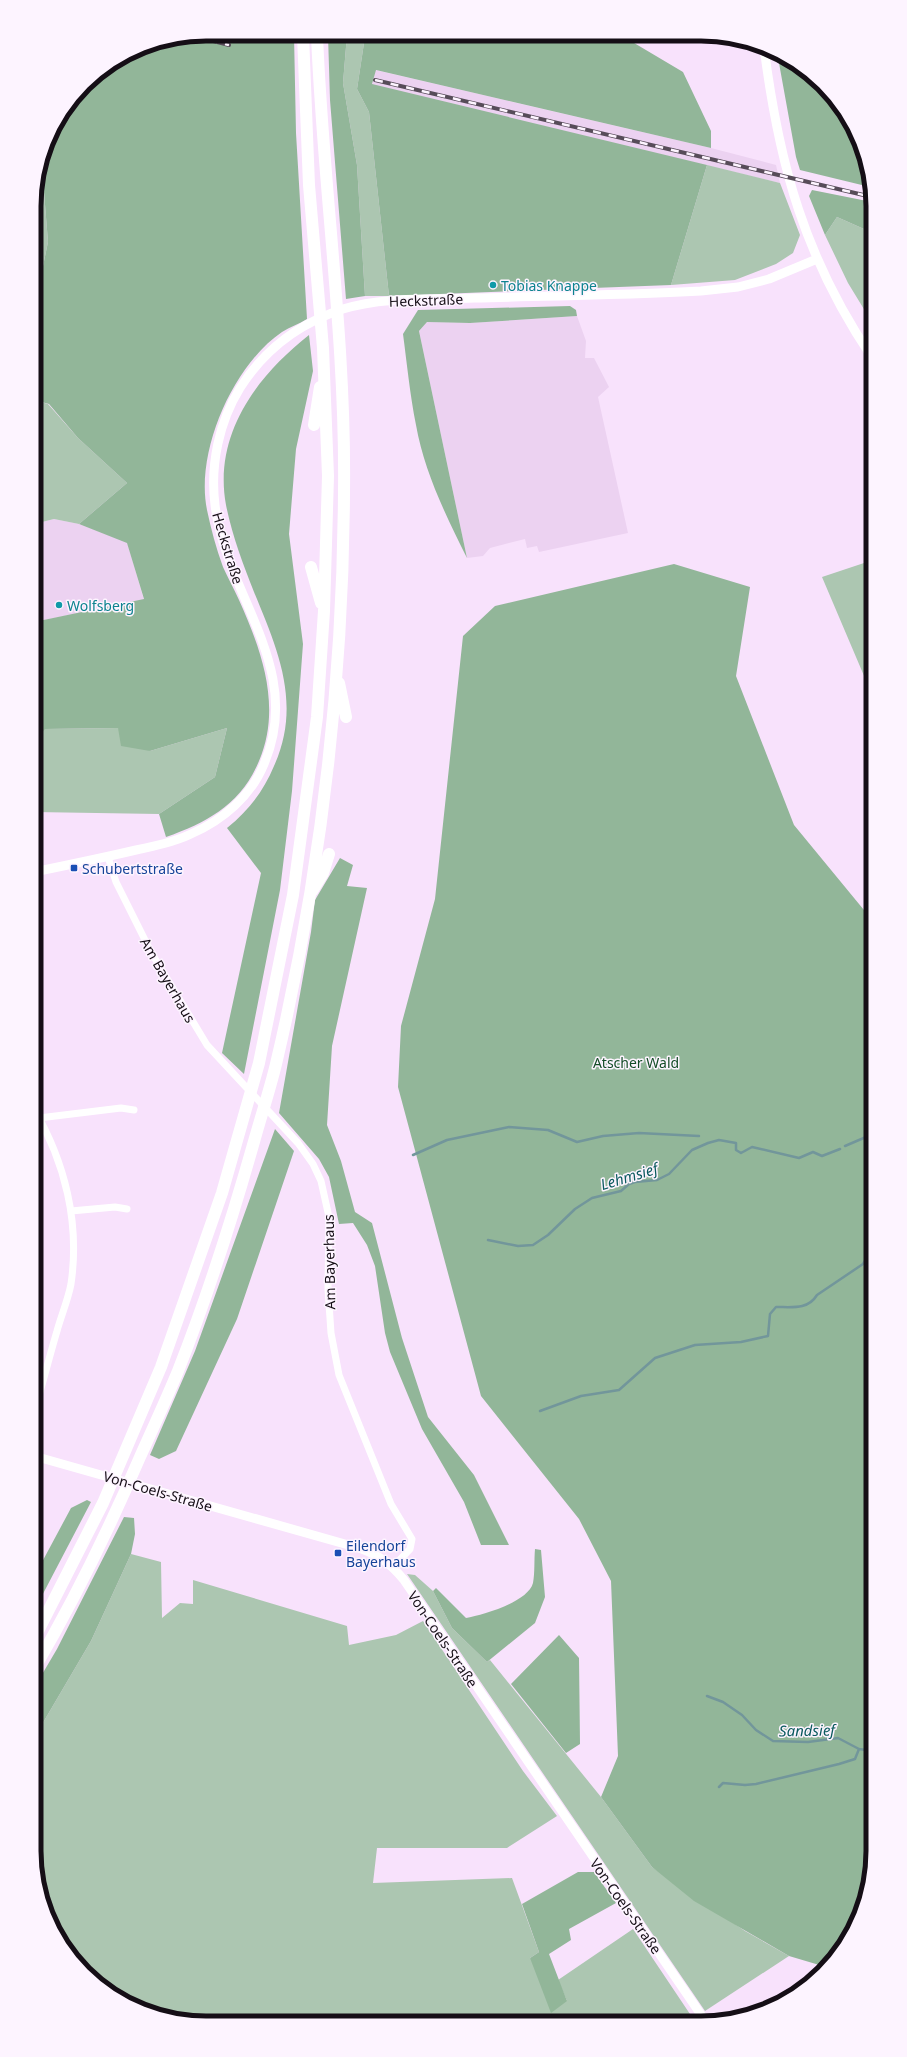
<svg xmlns="http://www.w3.org/2000/svg" width="907" height="2057" viewBox="0 0 907 2057" font-family="'Noto Sans',sans-serif">
  <rect width="100%" height="100%" fill="#f8e2fc"/>
  <path fill="#ecd2f1" d="M375,70L711,148L776,165L780,183L372,85Z
    M577,316L586,341L585,358H594L609,387L598,397L628,533L539,552L537,546L527,548L525,539L490,548L483,556L467,558L419,331L427,322L470,323Z
    M54,519L79,524L127,542L144,600L34,622V524Z"/>
  <path fill="#acc6b1" d="M347,35H354L364,43L357,89L369,112L389,296H365L357,165L343,83Z
    M707,165L780,183L800,235L793,253L776,264L735,280L671,285Z
    M42,167L48,242L34,309V195Z
    M837,217L873,233V324L848,283L825,235Z
    M34,400L48,404L78,438L127,483L79,524L54,519L34,524Z
    M873,560V697L822,577Z
    M118,728L150,751L227,728L215,777L159,814L34,812V741L44,729Z
    M131,1554L161,1562L162,1618L180,1603L193,1604V1580L347,1626L349,1645L396,1635L423,1621L523,1771L557,1816L507,1848H377L373,1883L512,1878L539,1952L530,1958L567,2001L558,1980L633,1929L696,2023L173,2020L130,2005L92,1980L63,1946L40,1896L34,1851V1738L91,1641Z
    M407,1574L415,1575L433,1591L452,1628L487,1662L490,1660L601,1797L652,1867L745,1931L789,1956L705,2011Z"/>
  <path fill="#92b699" d="M206,34L294,35L296,133L307,319C299,324 290,327 282,332C233,365 195,452 207,510C211,529 216,548 223,567C228,578 234,589 239,600C262,651 282,707 259,761C241,804 208,822 166,837L159,814L215,777L227,728L150,751L121,746L118,728L45,729L34,741V622L144,599L127,543L79,524L127,483L78,438L49,404L34,400V309L48,242L42,167L52,130L92,77L140,47Z
    M328,35H347L343,83L357,165L365,296L346,299L330,100Z
    M404,35L624,37L683,72L711,131V148L376,70L372,84L707,165L671,285L389,296L369,112L357,89L364,43Z
    M777,52L815,77L844,111L867,161L870,187L800,170L796,157Z
    M812,190L872,202L873,233L837,217L825,235L809,196Z
    M570,306L576,310L577,316L470,323L427,322L419,331L467,558C446,516 424,471 416,425C410,395 407,364 403,334L418,310Z
    M309,335L313,371L296,449L289,534L303,644L292,791L280,890L244,1074L222,1053L261,873L227,828C249,810 263,792 274,766C302,704 278,650 254,592C243,564 232,535 226,505C213,434 257,376 309,335Z
    M674,564L750,587L736,676L794,825L873,921V1862C863,1902 858,1937 826,1967L789,1956L694,1901L652,1867L601,1797L618,1756L611,1581L579,1519L481,1396L398,1087L401,1026L435,899L463,636L495,606Z
    M340,858L353,865L347,886L367,888L332,1046L327,1125L341,1161L355,1212L372,1223L402,1338L428,1417L474,1475L509,1545H481L464,1502L422,1429L390,1352L385,1333L375,1266L367,1245L353,1223L339,1224L329,1177L319,1159L279,1113L311,932L315,900Z
    M275,1129L294,1151L237,1319L176,1451L159,1459L150,1455L195,1351Z
    M87,1500L91,1502L34,1611V1577L71,1508Z
    M124,1517L134,1518L135,1534L131,1554L91,1641L34,1738V1688L57,1649Z
    M535,1549L541,1550L545,1597L535,1623L487,1662L452,1628L433,1591L436,1588L466,1618C483,1615 528,1602 533,1583C535,1573 534,1560 535,1549Z
    M559,1635L579,1658L580,1744L566,1753L511,1684Z
    M578,1872H594L616,1903L569,1929L571,1940L549,1954L567,2001L551,2013L530,1958L539,1952L522,1904Z"/>
  <g fill="none" stroke-linecap="round" stroke-linejoin="round">
    <path stroke="#72969b" stroke-width="2.5" d="M845,1146L873,1134
      M413,1155L447,1140L509,1127L548,1130L577,1142L603,1136L639,1133L699,1136
      M488,1240L518,1246L533,1245L548,1235L575,1209L592,1198L621,1191L629,1184L635,1182L657,1180L669,1174L692,1150L708,1143L719,1140L736,1143V1150L741,1153L752,1147L799,1158L813,1152L822,1156L840,1149
      M540,1411L581,1396L619,1390L655,1358L695,1345L741,1342L768,1336L770,1314L776,1307C792,1307 808,1310 817,1295L863,1264L873,1248
      M707,1696L723,1702L742,1715L756,1730L773,1741L808,1742L838,1738L859,1749L873,1751
      M719,1787L723,1783L745,1785L756,1784L839,1764L855,1759L859,1749"/>
    <path stroke="#fff" stroke-width="7" d="M108,857L116,882L151,952L207,1045L298,1143L313,1164L321,1181L329,1217L328,1289L331,1333L339,1375L391,1504L412,1539L410,1549L393,1567
      M39,1118L121,1108L134,1110
      M71,1211L115,1207L127,1209
      M34,1413C42,1386 49,1358 57,1331C61,1316 68,1300 71,1284C80,1223 65,1162 34,1109"/>
    <path stroke="#fff" stroke-width="9" d="M764,47C779,165 805,259 873,359
      M34,872C68,865 102,858 136,850C155,846 174,842 191,834C223,820 251,796 264,764C305,668 226,596 215,505C210,465 219,422 240,388C264,350 300,323 343,309C385,296 432,300 475,298C550,296 626,295 701,291L738,287L769,279L817,259
      M34,1456L359,1548C379,1555 391,1564 404,1580L706,2022"/>
    <path stroke="#fff" stroke-width="12" d="M314,425L320,387
      M311,567L321,603
      M339,683L346,717
      M312,891L323,873L329,854
      M34,1639L103,1503L161,1367L222,1193L259,1063L293,895L317,717L324,611L328,476L323,348L309,185L303,35
      M34,1669C74,1601 109,1529 140,1457C153,1428 166,1400 178,1371C208,1295 233,1216 255,1138C262,1113 270,1089 276,1064C320,878 343,684 344,492C346,339 323,187 317,35"/>
    <g stroke="#574c59" stroke-width="4">
      <path id="rail" d="M194,36L229,45
        M375,80L872,197"/>
    </g>
    <use href="#rail" stroke="#fdf4ff" stroke-width="2.5" stroke-dasharray="8" stroke-linecap="butt"/>
  </g>
  <g fill="#0f9aa8" stroke="#fdf4ff" stroke-width="1.5">
    <circle cx="493" cy="285" r="4"/>
    <circle cx="59" cy="605" r="4"/>
  </g>
  <g fill="#1a4fb4" stroke="#fdf4ff" stroke-width="1.5">
    <rect x="70" y="864" width="8" height="8" rx="2"/>
    <rect x="334" y="1549" width="8" height="8" rx="2"/>
  </g>
  <g text-anchor="middle" dominant-baseline="central" stroke-width="3" stroke-linejoin="round" paint-order="stroke">
    <g font-size="14" fill="#0d838f" stroke="#fdf4ff" text-anchor="start">
      <text x="501" y="285">Tobias Knappe</text>
      <text x="67" y="605">Wolfsberg</text>
    </g>
    <g font-size="14" fill="#150e16" stroke="#fdf4ff">
      <text transform="translate(426 300) rotate(-2)">Heckstraße</text>
      <text transform="translate(228 548) rotate(73)">Heckstraße</text>
      <text transform="translate(168 980) rotate(60)">Am Bayerhaus</text>
      <text transform="translate(329 1262) rotate(-91)">Am Bayerhaus</text>
      <text transform="translate(158 1491) rotate(16)">Von-Coels-Straße</text>
      <text transform="translate(443 1639) rotate(56)">Von-Coels-Straße</text>
      <text transform="translate(626 1906) rotate(55)">Von-Coels-Straße</text>
    </g>
    <g font-size="14" fill="#164399" stroke="#fdf4ff" text-anchor="start">
      <text x="82" y="868">Schubertstraße</text>
      <text x="346" y="1545">Eilendorf<tspan x="346" dy="16">Bayerhaus</tspan></text>
    </g>
    <g font-size="14" fill="#144d27" stroke="#fdf4ff">
      <text x="636" y="1062">Atscher Wald</text>
    </g>
    <g font-size="15" font-style="italic" fill="#0a5a5e" stroke="#fdf4ff">
      <text transform="translate(629 1176) rotate(-17)">Lehmsief</text>
      <text transform="translate(807 1730) rotate(-1)">Sandsief</text>
    </g>
  </g>
  <path d="M0 0H907V2057H0ZM206 41H701A165 165 0 0 1 866 206V1851A165 165 0 0 1 701 2016H206A165 165 0 0 1 41 1851V206A165 165 0 0 1 206 41Z" fill="#fdf4ff" fill-rule="evenodd"/>
  <path fill="none" stroke="#150e16" stroke-width="5" d="M206 41H701A165 165 0 0 1 866 206V1851A165 165 0 0 1 701 2016H206A165 165 0 0 1 41 1851V206A165 165 0 0 1 206 41Z"/>
</svg>
